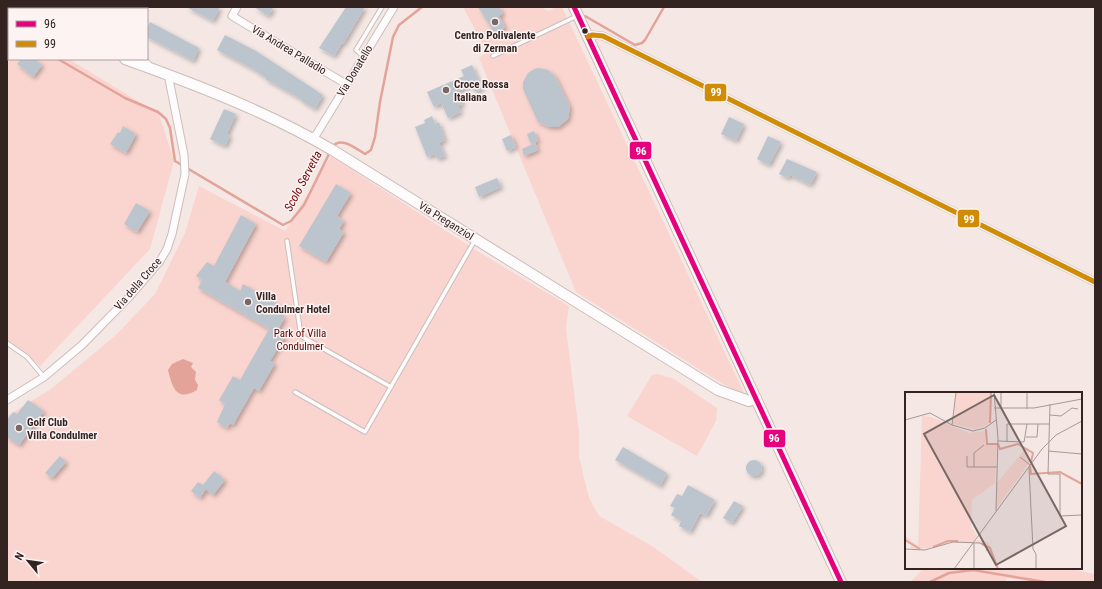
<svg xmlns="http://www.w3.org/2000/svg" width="1102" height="589" viewBox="0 0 1102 589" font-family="'Roboto Condensed',sans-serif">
  <defs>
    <filter id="shadow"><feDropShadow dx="2.5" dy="2.5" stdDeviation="2" flood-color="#0004"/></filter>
  </defs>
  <rect width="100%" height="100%" fill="#f4e7e4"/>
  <path fill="#fad5cf" d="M463,7H540L549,11L556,7H562L744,393L731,389L576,292L479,58L487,52Z
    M7,21L9,23V59H69L159,114L174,161L150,249L40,366L7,343Z
    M331,156L477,251L569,306L566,328L579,431V457L589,498L599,516L652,546L702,582H7V416L51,389L98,350L116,335L155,294L185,233L199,186L285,231Z
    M658,374L674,379L717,408L716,421L697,456L627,416L652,375Z
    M924,568H1064L1095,574V582H1034L1007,578L1005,582H910Z"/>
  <path fill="#e3a398" d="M183,359L193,363L191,367L196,372L195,380L198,385L197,390C176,403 172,386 168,370L172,364Z"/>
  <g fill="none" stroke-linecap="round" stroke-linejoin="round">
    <path stroke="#e3a398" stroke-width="2.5" d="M585,16L635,45L642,43L645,40L664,7
      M7,29L9,30
      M58,59L125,98L158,112L166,119L170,128L175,161L283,225L291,221L304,205L330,152
      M332,147C341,136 355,148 365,154L371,150L375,137L380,102L393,37L399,25L422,7
      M930,582L949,573L973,570L1045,582"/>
  </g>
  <path fill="#bcc5ce" filter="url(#shadow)" d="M186,7H220L213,21Z
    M254,7H274L268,16Z
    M346,7H365L343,44L342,43L334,56L319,48Z
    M478,7H499L503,13L499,16L505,27L495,34Z
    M150,22L199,48L193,61L147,37V28Z
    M225,35L256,51L323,95L315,109L300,100L301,99L265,79L266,78L253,69L217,50Z
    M21,59H35L42,65L33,77L17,64Z
    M472,65L482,89L475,92L471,85L457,92L463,104L458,106L461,112L448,118L441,103L434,107L427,92L464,76L461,70Z
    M539,68L548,70L555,76L570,107L568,119L558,127H549L538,122L523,89V82L528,73L534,69Z
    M224,109L236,114L227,134L230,136L225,146L210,139Z
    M432,116L435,124L439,122L445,140L439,143L445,156L437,159L435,154L427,157L415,127L425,123L424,120Z
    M729,117L744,124L736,141L721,134Z
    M123,126L136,134L126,153L110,144L118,132L120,133Z
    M534,131L538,141L531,144L527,134Z
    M511,135L516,147L507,151L502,139Z
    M768,136L781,142L769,165L757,159Z
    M535,143L538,150L524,156L522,149Z
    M787,159L817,172L810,185L790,175L788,178L779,174Z
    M497,178L501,187L479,197L475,187Z
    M336,184L351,193L337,216L344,221L339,229L344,232L326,262L299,246Z
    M136,203L150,211L137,232L124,224Z
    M241,215L256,224L225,282L240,291L243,284L283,307L279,314L285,317L277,331L285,336L270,361L275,363L259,391L254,388L233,425L230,423L227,428L217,422L225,404L219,400L233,376L240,380L269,329L198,288L202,280L196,276L207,262L214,266Z
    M28,400L44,411L19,445L7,437V420L13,412L17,414Z
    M623,447L667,473L660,486L615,460Z
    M60,456L66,462L52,478L45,473Z
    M746 468a8 8 0 1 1 16 0a8 8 0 1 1-16 0Z
    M214,471L225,480L213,495L206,489L200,498L191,491L198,482L203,485Z
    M688,485L715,500L706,516L700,513L690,532L679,526L681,521L671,515L675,508L670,506L677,494L682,496Z
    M734,501L743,506L732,523L723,518Z"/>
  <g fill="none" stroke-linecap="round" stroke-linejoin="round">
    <g stroke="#cbbebb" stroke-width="5.5">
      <path id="lane" d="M363,56L356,50L382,7
        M493,56L577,16
        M145,59L152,67
        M287,241L301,336L391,387
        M7,343L27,357L44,377
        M295,392L365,432L475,240"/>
    </g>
    <g stroke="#cbbebb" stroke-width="9">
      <path id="street" d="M237,7L232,16L346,84
        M108,9L109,7
        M588,37L592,35L603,36L1095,282
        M311,138L316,135L394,7
        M7,400L44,377L82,345L130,296L160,261L167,249L172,234L185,174L184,155L168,74"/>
    </g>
    <g stroke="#cbbebb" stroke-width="12">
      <path id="secondary" d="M7,7L10,9
        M574,7L841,582
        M125,59C197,85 268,112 334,151L718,390L749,401L756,398"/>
    </g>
    <use href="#lane" stroke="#fdfbfb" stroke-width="3.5"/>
    <use href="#street" stroke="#fdfbfb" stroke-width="7"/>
    <use href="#secondary" stroke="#fdfbfb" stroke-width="10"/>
    <g stroke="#fcf3f2" stroke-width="8">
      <path id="bus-1" d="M574,7L841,582"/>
    </g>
    <g stroke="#fcf3f2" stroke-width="8">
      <path id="bus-2" d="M588,37L592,35L603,36L1095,282"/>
    </g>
    <use href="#bus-1" stroke="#e5007d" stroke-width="5"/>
    <use href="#bus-2" stroke="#d08c07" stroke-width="5"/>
  </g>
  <g fill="#776866" stroke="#fcf3f2" stroke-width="1.5">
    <circle cx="495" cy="22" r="4"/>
    <circle cx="446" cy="90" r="4"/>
    <circle cx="248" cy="302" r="4"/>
    <circle cx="19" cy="428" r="4"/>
  </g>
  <circle fill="#332422" stroke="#fcf3f2" stroke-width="1.5" cx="585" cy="31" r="3.5"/>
  <g text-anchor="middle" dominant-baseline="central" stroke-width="3" stroke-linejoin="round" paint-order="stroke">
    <g font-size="11" font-weight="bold" fill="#332422" stroke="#fcf3f2" text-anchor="start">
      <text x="495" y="35" text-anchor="middle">Centro Polivalente<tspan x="495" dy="13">di Zerman</tspan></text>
      <text x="454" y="84">Croce Rossa<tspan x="454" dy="13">Italiana</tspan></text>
      <text x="256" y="296">Villa<tspan x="256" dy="13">Condulmer Hotel</tspan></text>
      <text x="27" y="422">Golf Club<tspan x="27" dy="13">Villa Condulmer</tspan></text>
    </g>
    <g font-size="11" fill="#332422" stroke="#fcf3f2">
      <text transform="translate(289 50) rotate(31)">Via Andrea Palladio</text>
      <text transform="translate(355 71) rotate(-59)">Via Donatello</text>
      <text transform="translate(446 221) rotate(32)">Via Preganziol</text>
      <text transform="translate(138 284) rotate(-49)">Via della Croce</text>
    </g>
    <g font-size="11" fill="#550502" stroke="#fcf3f2">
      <text x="300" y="333">Park of Villa<tspan x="300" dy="13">Condulmer</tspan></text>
    </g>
    <g font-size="12" font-style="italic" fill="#6f0100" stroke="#fcf3f2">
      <text transform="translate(303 181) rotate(-62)">Scolo Servetta</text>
    </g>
  </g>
  <g transform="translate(905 392)">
    <rect width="177" height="177" fill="#f4e7e4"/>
    <path d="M51,0H87L86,29L81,34L69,37L48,32ZM17,24L26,25L64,41L80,39V52L92,53L90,91L67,108L66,134L72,144L67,151L43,150L24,156L12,157L6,156V152L0,148V144L13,154ZM120,57L123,58L125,70L91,117L92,91ZM72,148L83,150L95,177H93L82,154L70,151Z" fill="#fad5cf"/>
    <path fill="none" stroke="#e3a398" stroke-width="2" d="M85,31L86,0M81,37L82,52H93L95,57L113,52L128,61L126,70M125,74L126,82L155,80L177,92M0,148L15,157M76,151L85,156L93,177M28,155L43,149H53"/>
    <path fill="none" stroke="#a79996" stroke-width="1" d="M89,0L93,46L91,119M145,12L143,82H155V124L177,123M89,16H129L177,7M96,16V0M122,17V0M145,23L156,24L167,16L173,17M0,28L25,21L47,33L68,39L80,36L91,28M47,33L51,0M121,45H132L133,32M93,49L119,50L122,32M102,50V32H144M143,59L177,62M62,64V75H92M115,65L125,73M69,75V61L79,53M124,76L128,157L131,162V177M69,151V177M0,157L20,158L48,150L75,151L81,155L82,159M49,177L137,57L151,43L177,29"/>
    <path fill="#776866" fill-opacity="0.15" stroke="#776866" stroke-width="2" d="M89,3L161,134L91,173L19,42Z"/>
    <rect width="177" height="177" fill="none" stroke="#332422" stroke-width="2"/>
  </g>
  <g stroke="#fcf3f2" stroke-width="1.5">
    <rect x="704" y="83" width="23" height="19" rx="4" fill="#d08c07"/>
    <rect x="629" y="141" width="23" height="19" rx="4" fill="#e5007d"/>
    <rect x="957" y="209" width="23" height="19" rx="4" fill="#d08c07"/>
    <rect x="763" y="429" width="23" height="19" rx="4" fill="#e5007d"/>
  </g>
  <g font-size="11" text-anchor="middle" font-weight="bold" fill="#fff">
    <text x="716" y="96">99</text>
    <text x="641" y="155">96</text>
    <text x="969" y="223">99</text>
    <text x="774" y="442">96</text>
  </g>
  <rect width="1102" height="589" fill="none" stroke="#332422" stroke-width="16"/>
  <rect x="8" y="8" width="140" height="52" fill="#fcf3f2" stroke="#aca09f"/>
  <rect x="16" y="21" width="20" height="6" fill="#e5007d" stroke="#aca09f"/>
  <text x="44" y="28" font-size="12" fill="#332422">96</text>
  <rect x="16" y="41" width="20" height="6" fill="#d08c07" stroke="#aca09f"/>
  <text x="44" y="48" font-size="12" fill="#332422">99</text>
  <g transform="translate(28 561) rotate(299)" stroke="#fcf3f2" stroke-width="3" paint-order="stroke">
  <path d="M0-3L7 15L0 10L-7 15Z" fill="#332422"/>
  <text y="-6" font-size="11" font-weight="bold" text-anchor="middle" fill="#332422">N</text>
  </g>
</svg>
